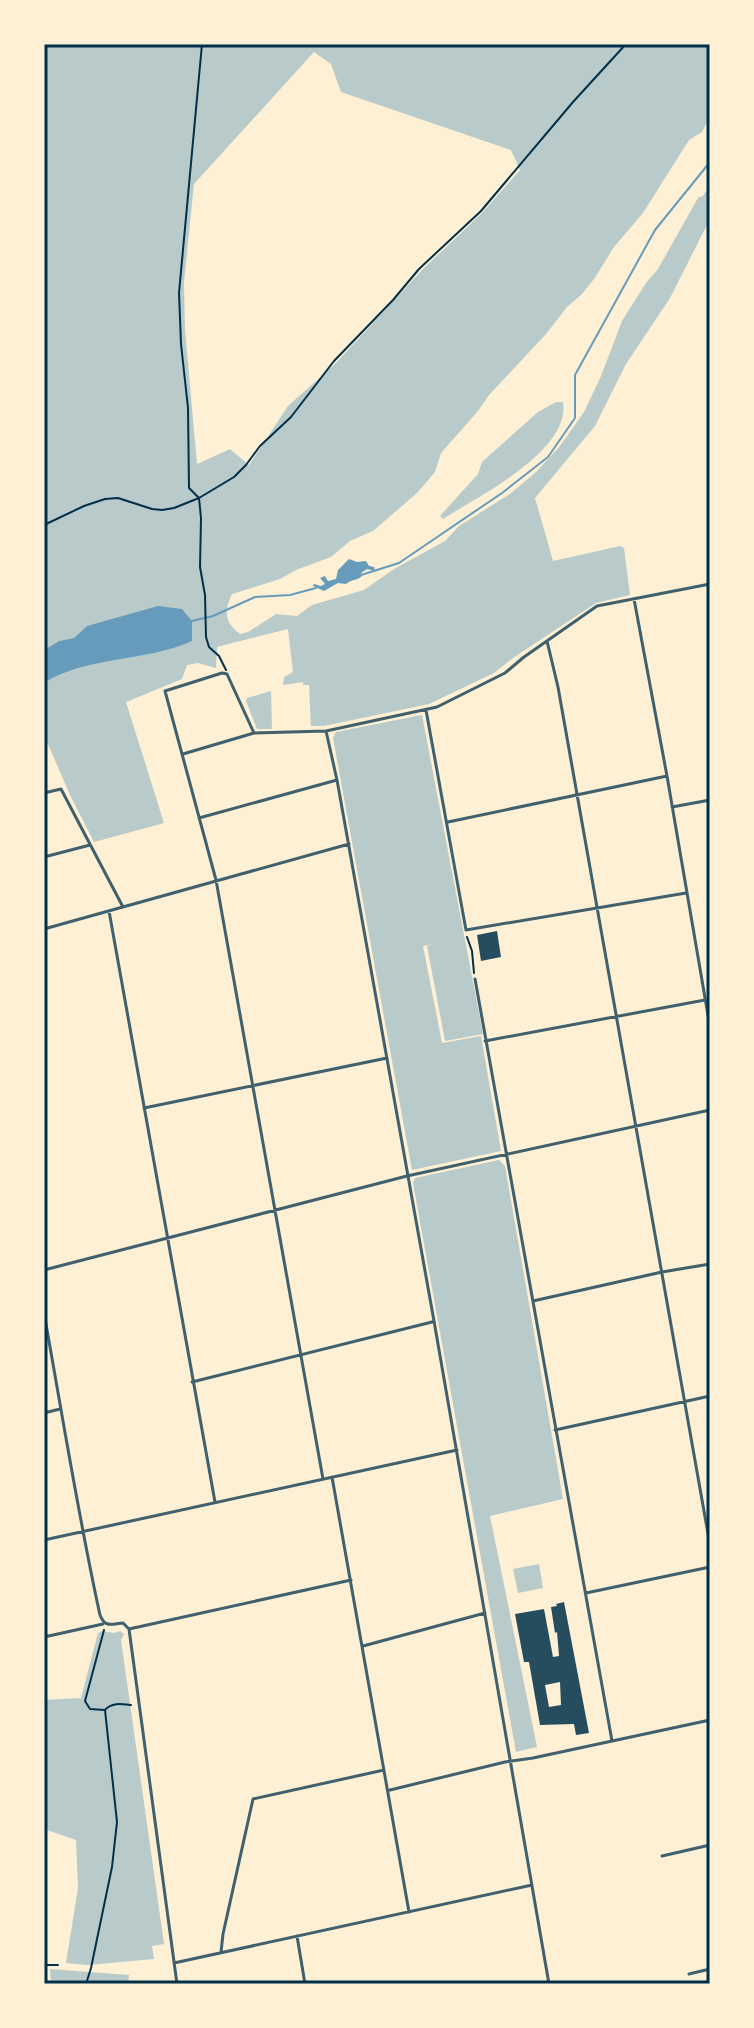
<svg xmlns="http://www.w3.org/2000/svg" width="754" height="2028" viewBox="0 0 754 2028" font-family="'Golos Text',sans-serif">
  <rect width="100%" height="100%" fill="#fdf0d5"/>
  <path fill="#b9caca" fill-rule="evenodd" d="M44,44H710V116L702,132L689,140L643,213L614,247L594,279L582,294L567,307L546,334L489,395L478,411L441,453L435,472L417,493L373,531L350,541L331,557L296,570L280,579L232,594C224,611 224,622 240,634L248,632L276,614L297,616L312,605L364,590L394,569L445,541L459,526L510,494L536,472L560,446L584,412L601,376L622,321L646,283L658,269L698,198L703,196L710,185V219L670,298L626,364L595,426L535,498L553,561L620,546L624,548L630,595L596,603L513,658L494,673L429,704L324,726H311L309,685H303V682L283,685L284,677L293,672L288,629L217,647L216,668L198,663L187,665L182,679L126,702L164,823L94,842L70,795L48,744L44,745V683C88,656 145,662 191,641L121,618L87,626L74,638L59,641L44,650ZM314,52L331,64L341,92L511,150L520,170L480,215L423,269L335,364L288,406L249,465L230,449L197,464L185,330L184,282L194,184Z
    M556,402H563C571,451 477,497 443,519L440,516L478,474L482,462L538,412Z
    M271,691L272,729H257L246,701L247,698Z
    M422,715L483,1034L445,1041L427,946L434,944L423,946L442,1043L481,1036L501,1151L412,1170L333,738L336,732Z
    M499,1160L505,1166L563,1499L490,1516L537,1747L516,1752L413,1183L415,1178Z
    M539,1564L543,1588L518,1593L513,1569Z
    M102,1631L114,1633L120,1631L124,1634L121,1640L164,1944L152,1946L154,1959L88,1965L66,1963L78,1888L76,1840L44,1829V1700L81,1698L98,1633Z
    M50,1969L129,1975L128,1984H51Z"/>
  <path fill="#669bbc" d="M349,559L357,562L366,561L369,566L374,567L375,571L367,569L361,573L362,576C357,581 353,578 346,584L338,583L324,591L313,586L314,584L321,586L325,584L320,578L325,576L328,581L336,579L338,570Z
    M158,606L182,609L192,621V641C146,662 87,656 44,683V650L59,641L74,638L87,626Z"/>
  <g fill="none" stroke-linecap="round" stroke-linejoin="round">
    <path stroke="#669bbc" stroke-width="2" d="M361,575L399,563L502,493L548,457L575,418V375L655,230L710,162
      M192,621L213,616L255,597L290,595L316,588"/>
  </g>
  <path fill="#264d5e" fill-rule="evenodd" d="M497,931L501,957L481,961L477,935Z
    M564,1602L589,1733L576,1735L574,1724L540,1725L529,1662H524L515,1614L544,1609L553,1657L559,1656L557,1632L555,1633L551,1607L557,1606L556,1604ZM560,1682L561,1705L549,1707L545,1685Z"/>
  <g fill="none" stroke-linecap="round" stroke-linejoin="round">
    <path stroke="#003049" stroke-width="2" d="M202,44L179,293L181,344L188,408L189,488L199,498L201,518L200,567L205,595L206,637L209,647L219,656L226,670
      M44,525L84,506L105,499L118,498L152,509L162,510L174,508L199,498L234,477L246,465L260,446L291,417L334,361L393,300L419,269L481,211L573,102L626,44
      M467,937L472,951L474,973
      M104,1630L85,1701L90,1709L105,1710
      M44,1965H58
      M86,1984L91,1968L112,1867L117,1822L105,1710C112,1702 122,1704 131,1705"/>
    <path stroke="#3f606c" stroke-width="3" d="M634,599L667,776L710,1027
      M547,641L558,687L710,1545
      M426,710L466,930L686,893
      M326,731L337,780L434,1321L549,1984
      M254,733L227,674L222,673L165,691L216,880L323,1479
      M183,754L254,733L326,731L437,707L505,673L524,657L597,606L710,584
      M44,793L61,789L123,907
      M672,807L710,800
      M199,818L337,780
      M448,822L667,776
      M44,857L90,845
      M109,911L215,1502
      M44,929L349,844
      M475,979L612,1741
      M485,1041L705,1000
      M144,1108L387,1058
      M44,1270L407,1176L710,1110
      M533,1301L662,1272L710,1264
      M44,1313C62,1413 78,1515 100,1615C105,1628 111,1624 123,1623L129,1629L177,1984
      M192,1382L432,1322
      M44,1413L60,1409
      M555,1430L710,1396
      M332,1477L409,1912
      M44,1540L457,1450
      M586,1593L710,1567
      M129,1629L351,1580
      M44,1637L103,1624
      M363,1646L485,1613
      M390,1790L505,1762L533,1758L710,1720
      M662,1856L710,1845
      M297,1936L305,1984
      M221,1952L223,1934L253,1799L384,1770
      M174,1963L532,1885
      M689,1974L710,1969"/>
  </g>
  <rect width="754" height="2028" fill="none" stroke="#fdf0d5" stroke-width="92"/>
  <rect x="46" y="46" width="662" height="1936" fill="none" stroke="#003049" stroke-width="3"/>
</svg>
